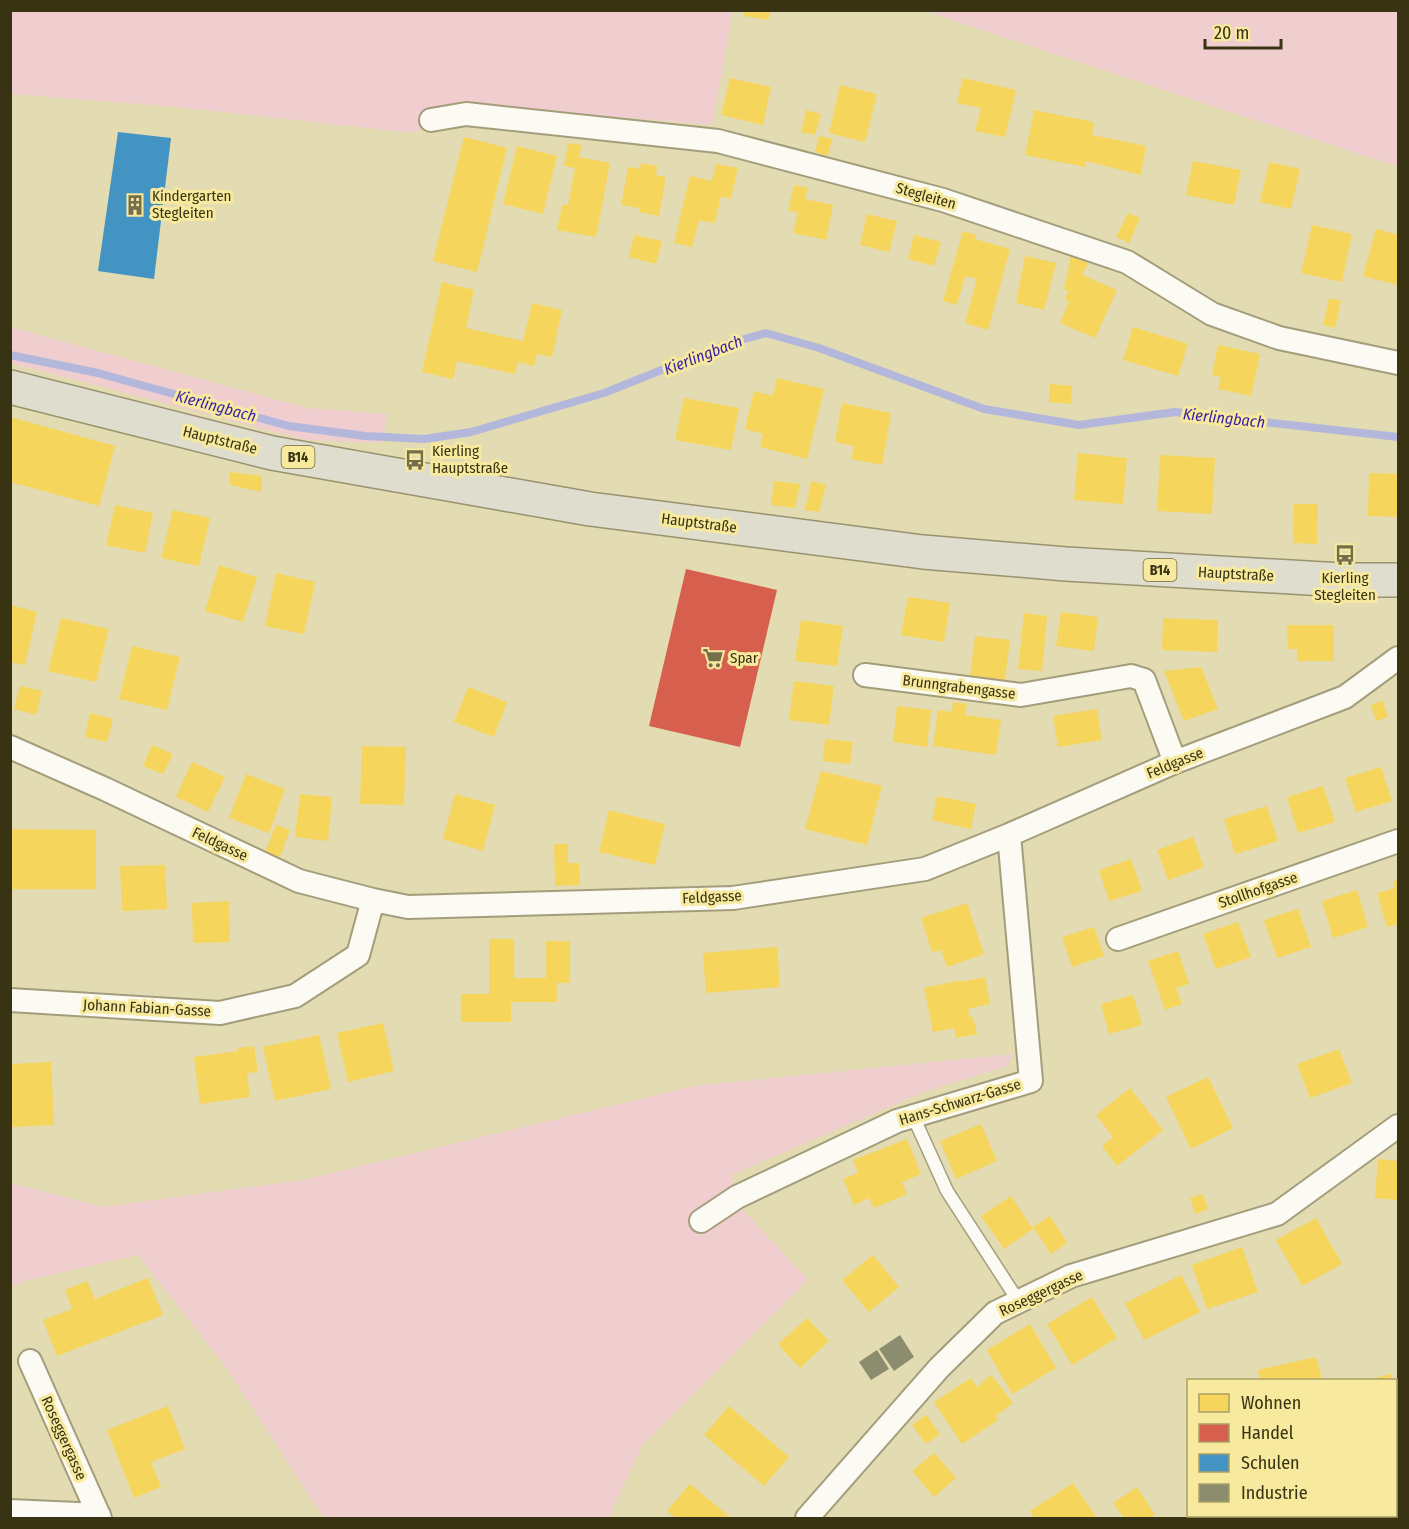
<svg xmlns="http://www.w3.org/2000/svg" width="1409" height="1529" viewBox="0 0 1409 1529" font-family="'Fira Sans Condensed',sans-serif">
  <rect width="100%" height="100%" fill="#e3dbb1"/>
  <path fill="#f0cdcf" d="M10,11H733L712,125L458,103L414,133L166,106L11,94Z
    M925,11H1398V167Z
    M10,327L307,408L387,414L382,443L306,440L11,363Z
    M1014,1054L1007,1066L926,1091L731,1175L744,1211L808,1280L643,1444L608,1518H324L228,1370L138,1255L32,1279L11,1287L10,1183L103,1207L303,1180L694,1086Z"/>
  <path fill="#f6d55c" d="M745,10H770L768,20L744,16Z
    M730,78L771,87L763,125L721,115Z
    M963,78L1016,90L1005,137L975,131L981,108L957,103Z
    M840,85L877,94L865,142L829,133Z
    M806,110L821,114L815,135L801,132Z
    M1034,110L1094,122L1092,135L1146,146L1141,175L1086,161L1085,167L1025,155Z
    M819,136L832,139L828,156L815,152Z
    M464,137L507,148L477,272L433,261Z
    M568,143L582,145L579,157L610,163L596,237L557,230L562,205H568L575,168L564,166Z
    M517,146L557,156L543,214L503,204Z
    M1193,161L1241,170L1234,205L1186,195Z
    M1269,162L1300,169L1291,209L1260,202Z
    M641,163L657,166L656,175L666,177L659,216L639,212L640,208L621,205L628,167L640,169Z
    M716,164L738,168L731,199L721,196L715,223L699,220L692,247L674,243L690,176L712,181Z
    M794,185L808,188L805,199L833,205L826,240L793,233L798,213L788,210Z
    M1128,213L1140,218L1129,243L1116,237Z
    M867,214L897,221L889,252L860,245Z
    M1312,225L1352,234L1342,282L1301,273Z
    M1376,229L1398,235V285L1363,276Z
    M963,231L976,235L975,239L1010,249L988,330L965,323L977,279L965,276L957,305L943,301Z
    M634,235L662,241L656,264L629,257Z
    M914,235L941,242L934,266L908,259Z
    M1025,256L1056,263L1044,310L1016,303Z
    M1071,256L1088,263L1082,275L1117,290L1095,338L1060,323L1069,302L1065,300L1068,291L1064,289Z
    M442,282L474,290L466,328L523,341L532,303L562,310L552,357L537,354L534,366L518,362L515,374L457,361L453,379L422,372Z
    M1329,298L1341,301L1335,328L1323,325Z
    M1133,327L1188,344L1178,376L1123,360Z
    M1218,345L1260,354L1251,396L1218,389L1221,377L1212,375Z
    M777,378L824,389L807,459L760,447L763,434L745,429L754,391L773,396Z
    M1050,384L1072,386L1071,404L1049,402Z
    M684,398L739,408L731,450L675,440Z
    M842,403L891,413L882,465L851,459L854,446L835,442Z
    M10,417L115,446L99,506L10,482Z
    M1078,453L1127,458L1123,504L1074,500Z
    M1160,455L1215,458L1212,514L1157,511Z
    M230,472L262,476V492L230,485Z
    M1369,473L1398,474V517L1368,516Z
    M774,481L800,484L795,508L771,505Z
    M811,481L826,485L819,512L805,510Z
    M1294,504H1318L1317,544L1293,543Z
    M115,505L153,513L145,553L106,545Z
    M173,510L210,518L199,566L161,558Z
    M219,565L257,577L243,622L205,611Z
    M276,573L315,582L304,634L265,626Z
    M908,597L950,603L944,642L901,635Z
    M10,605L37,612L25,665L10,662Z
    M1061,612L1098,617L1094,651L1056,646Z
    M1024,613L1047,616L1042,671L1018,669Z
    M61,618L109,629L96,682L48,671Z
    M1163,618L1218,620L1217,652L1162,650Z
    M801,620L843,626L837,666L795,661Z
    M1287,625H1334V661H1297V649H1288Z
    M975,636L1010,640L1005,680L970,676Z
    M132,646L180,657L167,710L119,699Z
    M1201,667L1218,709L1184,721L1164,671Z
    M794,681L834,686L829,725L789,720Z
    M20,686L42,691L36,715L14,709Z
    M468,687L507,702L494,737L454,722Z
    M1383,701L1388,717L1376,721L1371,705Z
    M953,702L967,704L965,715L1001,720L996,755L933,746L938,710L952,712Z
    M897,706L931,710L927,747L893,742Z
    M1097,709L1102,740L1058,747L1053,716Z
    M90,713L113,719L107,742L85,737Z
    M825,739L853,742L850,764L823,761Z
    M152,745L173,754L163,774L143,766Z
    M362,746L406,747L404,805L360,804Z
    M192,762L225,777L208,812L176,797Z
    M1381,767L1392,801L1356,812L1345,778Z
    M821,771L882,786L867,845L805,829Z
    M246,774L285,789L269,833L229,818Z
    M1323,786L1335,822L1298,833L1287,797Z
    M300,794L332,797L328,841L295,837Z
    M455,794L495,805L483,851L443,839Z
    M937,796L976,804L971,829L932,820Z
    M1267,806L1278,841L1235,854L1224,819Z
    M609,810L665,824L655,865L599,852Z
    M276,825L290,830L280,857L265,852Z
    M10,829L96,830V889H10Z
    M1193,837L1204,867L1168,880L1157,850Z
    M554,844H568V863H579L580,885L555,886Z
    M1131,859L1142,891L1109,901L1099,870Z
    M165,865L167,909L122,911L120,866Z
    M1398,880V924L1387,927L1377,893L1395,888L1393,882Z
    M1357,890L1368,927L1333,938L1322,901Z
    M229,901L230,942L193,943L192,903Z
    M967,903L984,954L947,967L941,950L932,952L921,918Z
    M1298,909L1311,947L1277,958L1264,920Z
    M1238,922L1251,957L1216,969L1203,934Z
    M1094,927L1104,956L1072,967L1062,937Z
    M489,939H514V978H546V941H570V983H557V1002H511V1022H461V994H489Z
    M777,947L780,987L706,993L703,953Z
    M1178,951L1189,984L1176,988L1182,1004L1165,1010L1148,961Z
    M985,977L990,1004L968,1009L970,1017H973L977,1034L956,1038L954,1028L933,1032L924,988L962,980V982Z
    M1133,995L1142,1025L1109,1034L1101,1004Z
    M383,1023L394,1071L348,1082L337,1033Z
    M319,1035L331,1089L275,1101L263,1047Z
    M254,1046L258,1072L247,1073L250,1097L200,1104L194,1057L238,1051V1048Z
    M1339,1049L1352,1083L1310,1098L1297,1064Z
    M51,1062L54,1125L10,1127V1064Z
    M1208,1077L1233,1128L1191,1149L1166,1097Z
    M1130,1088L1163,1130L1117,1166L1102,1146L1113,1137L1096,1115Z
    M981,1124L997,1161L956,1179L940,1141Z
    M907,1139L921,1174L902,1182L907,1194L874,1208L869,1198L854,1205L843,1179L858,1173L853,1160Z
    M1378,1159L1398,1161V1200L1375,1198Z
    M1203,1194L1208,1209L1195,1214L1190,1198Z
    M1011,1196L1033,1229L1004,1249L981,1216Z
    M1050,1216L1067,1243L1051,1254L1033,1227Z
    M1316,1218L1342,1264L1302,1286L1276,1240Z
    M1242,1247L1258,1292L1207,1309L1192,1265Z
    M873,1255L899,1287L869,1312L842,1280Z
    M1181,1275L1200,1312L1144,1340L1125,1303Z
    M148,1278L163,1315L57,1356L43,1320L72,1309L65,1290L87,1281L95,1299Z
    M1092,1297L1117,1338L1072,1365L1047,1324Z
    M807,1318L829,1341L800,1368L778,1344Z
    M1030,1324L1056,1368L1012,1394L987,1350Z
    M1316,1357L1322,1380H1260L1258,1370Z
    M1391,1374L1393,1380H1367Z
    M991,1375L1013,1403L996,1416L998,1420L962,1444L934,1402L971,1378L977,1387Z
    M1396,1396L1398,1405V1449H1396Z
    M168,1406L185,1449L151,1462L161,1487L134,1498L107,1430Z
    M729,1406L789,1457L764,1486L704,1435Z
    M926,1415L940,1434L926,1444L912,1425Z
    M934,1453L956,1478L934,1497L912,1471Z
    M1073,1483L1097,1518H1034L1030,1511Z
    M690,1484L731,1518H676L667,1511Z
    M1137,1487L1155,1515L1149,1518H1124L1113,1503Z
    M1396,1494L1398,1506V1518H1347V1516H1396Z"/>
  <path fill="#d6604d" d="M686,569L777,590L740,747L649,726Z"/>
  <path fill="#4393c3" d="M118,132L171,138L154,279L98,271Z"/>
  <path fill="#8c8c6e" d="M900,1335L914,1357L894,1371L879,1349Z
    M877,1350L889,1369L871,1380L859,1362Z"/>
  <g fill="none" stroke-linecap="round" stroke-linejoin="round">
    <path stroke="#b3b7db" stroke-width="8" d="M10,355L98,373L289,426L365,436L424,439L471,432L604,393L729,343L766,333L819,348L984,409L1079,425L1175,412L1398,437"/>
    <g stroke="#a49d7c" stroke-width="15">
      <path id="service" d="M913,1116L947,1191L1019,1302"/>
    </g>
    <g stroke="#a49d7c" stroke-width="26">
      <path id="minor" d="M431,120L466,114L718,141L943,200L1127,262L1212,314L1279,338L1398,363
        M865,675L1021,695L1131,676L1144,680L1175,762
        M10,747L105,789L299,881L373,900L408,907L733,898L925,869L1009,835L1175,762L1345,697L1398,658
        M1118,939L1398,841
        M10,1000L220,1013L295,996L358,955L373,900
        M701,1221L737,1197L897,1121L1031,1081L1009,835
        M30,1361L100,1518
        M1396,1470L1398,1469
        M10,1511L99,1515
        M807,1518L939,1368L995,1313L1071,1276L1277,1214L1398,1126
        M1233,1518L1239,1516"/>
    </g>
    <g stroke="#99926f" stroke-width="36">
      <path id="primary" d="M10,387L272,453L590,509L923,552L1066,564L1342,580H1398"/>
    </g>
    <use href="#service" stroke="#fbfaf3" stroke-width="12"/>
    <use href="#minor" stroke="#fbfaf3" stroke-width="22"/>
    <use href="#primary" stroke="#dfddce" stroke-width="33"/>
  </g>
  <defs>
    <g id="building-bare" transform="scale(1.62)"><path d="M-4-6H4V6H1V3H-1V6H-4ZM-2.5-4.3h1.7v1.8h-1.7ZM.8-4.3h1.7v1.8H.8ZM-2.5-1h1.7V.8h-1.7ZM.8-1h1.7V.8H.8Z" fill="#746e4a" stroke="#f7e99d" stroke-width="2.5" paint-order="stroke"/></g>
    <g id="bus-bare" transform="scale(1.62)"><path d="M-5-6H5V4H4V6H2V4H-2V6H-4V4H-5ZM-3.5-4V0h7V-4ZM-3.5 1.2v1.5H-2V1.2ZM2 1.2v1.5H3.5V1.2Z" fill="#746e4a" stroke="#f7e99d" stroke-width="2.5" paint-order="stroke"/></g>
    <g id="supermarket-bare" transform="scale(1.62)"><path d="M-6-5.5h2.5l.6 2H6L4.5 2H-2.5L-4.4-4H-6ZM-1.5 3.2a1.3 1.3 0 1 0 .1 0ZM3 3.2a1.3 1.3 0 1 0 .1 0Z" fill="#746e4a" stroke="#f7e99d" stroke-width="2.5" paint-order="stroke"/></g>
  </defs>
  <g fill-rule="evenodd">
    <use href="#building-bare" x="135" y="205"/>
    <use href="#bus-bare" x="415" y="460"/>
    <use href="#bus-bare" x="1345" y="555"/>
    <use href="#supermarket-bare" x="713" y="658"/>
  </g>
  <g text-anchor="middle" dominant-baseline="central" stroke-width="6" stroke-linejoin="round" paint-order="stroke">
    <g fill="#f7e99d" stroke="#716a3c" stroke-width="1.5">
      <rect x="281.5" y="446" width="33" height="22" rx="4.5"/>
      <rect x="1143.5" y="559" width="33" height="22" rx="4.5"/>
    </g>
    <g font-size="14" font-weight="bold" fill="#383313">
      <text x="298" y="457">B14</text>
      <text x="1160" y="570">B14</text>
    </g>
    <g font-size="15" fill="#383313" stroke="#f7e99d" text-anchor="start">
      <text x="152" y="196">Kindergarten<tspan x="152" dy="17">Stegleiten</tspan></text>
      <text x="432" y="451">Kierling<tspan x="432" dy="17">Hauptstraße</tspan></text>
      <text x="1345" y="578" text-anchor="middle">Kierling<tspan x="1345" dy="17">Stegleiten</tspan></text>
      <text x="730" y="658">Spar</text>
    </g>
    <g font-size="15" fill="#383313" stroke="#f7e99d">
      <text transform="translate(926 196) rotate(16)">Stegleiten</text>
      <text transform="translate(220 440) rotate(14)">Hauptstraße</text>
      <text transform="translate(699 523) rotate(7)">Hauptstraße</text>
      <text transform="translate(1236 574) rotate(3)">Hauptstraße</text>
      <text transform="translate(959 687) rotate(7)">Brunngrabengasse</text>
      <text transform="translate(1175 763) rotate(-22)">Feldgasse</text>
      <text transform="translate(220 844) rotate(25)">Feldgasse</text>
      <text transform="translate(1258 890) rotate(-19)">Stollhofgasse</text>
      <text transform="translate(712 897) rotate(-3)">Feldgasse</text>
      <text transform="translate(147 1008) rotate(3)">Johann Fabian-Gasse</text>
      <text transform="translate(960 1102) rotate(-17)">Hans-Schwarz-Gasse</text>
      <text transform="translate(1041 1293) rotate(-25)">Roseggergasse</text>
      <text transform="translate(64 1438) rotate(66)">Roseggergasse</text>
    </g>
    <g font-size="16" font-style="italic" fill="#361fa6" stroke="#f7e99d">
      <text transform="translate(703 355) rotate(-21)">Kierlingbach</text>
      <text transform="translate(216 406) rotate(15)">Kierlingbach</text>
      <text transform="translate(1224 418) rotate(6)">Kierlingbach</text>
    </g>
  </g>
  <rect width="1409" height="1529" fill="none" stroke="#383313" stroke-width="24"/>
  <rect x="1187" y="1379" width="210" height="138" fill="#f7e99d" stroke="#aba066" stroke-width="1.5"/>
  <rect x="1199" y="1394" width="30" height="18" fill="#f6d55c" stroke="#aba066" stroke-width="1.5"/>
  <text x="1241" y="1409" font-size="18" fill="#383313">Wohnen</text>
  <rect x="1199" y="1424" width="30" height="18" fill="#d6604d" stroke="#aba066" stroke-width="1.5"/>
  <text x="1241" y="1439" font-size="18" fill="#383313">Handel</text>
  <rect x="1199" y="1454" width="30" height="18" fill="#4393c3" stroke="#aba066" stroke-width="1.5"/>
  <text x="1241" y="1469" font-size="18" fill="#383313">Schulen</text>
  <rect x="1199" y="1484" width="30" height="18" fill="#8c8c6e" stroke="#aba066" stroke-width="1.5"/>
  <text x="1241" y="1499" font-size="18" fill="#383313">Industrie</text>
  <path d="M1205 39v9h76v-9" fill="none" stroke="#383313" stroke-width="3"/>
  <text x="1214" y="39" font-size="18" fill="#383313" stroke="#f7e99d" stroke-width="4.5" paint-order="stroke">20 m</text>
</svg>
